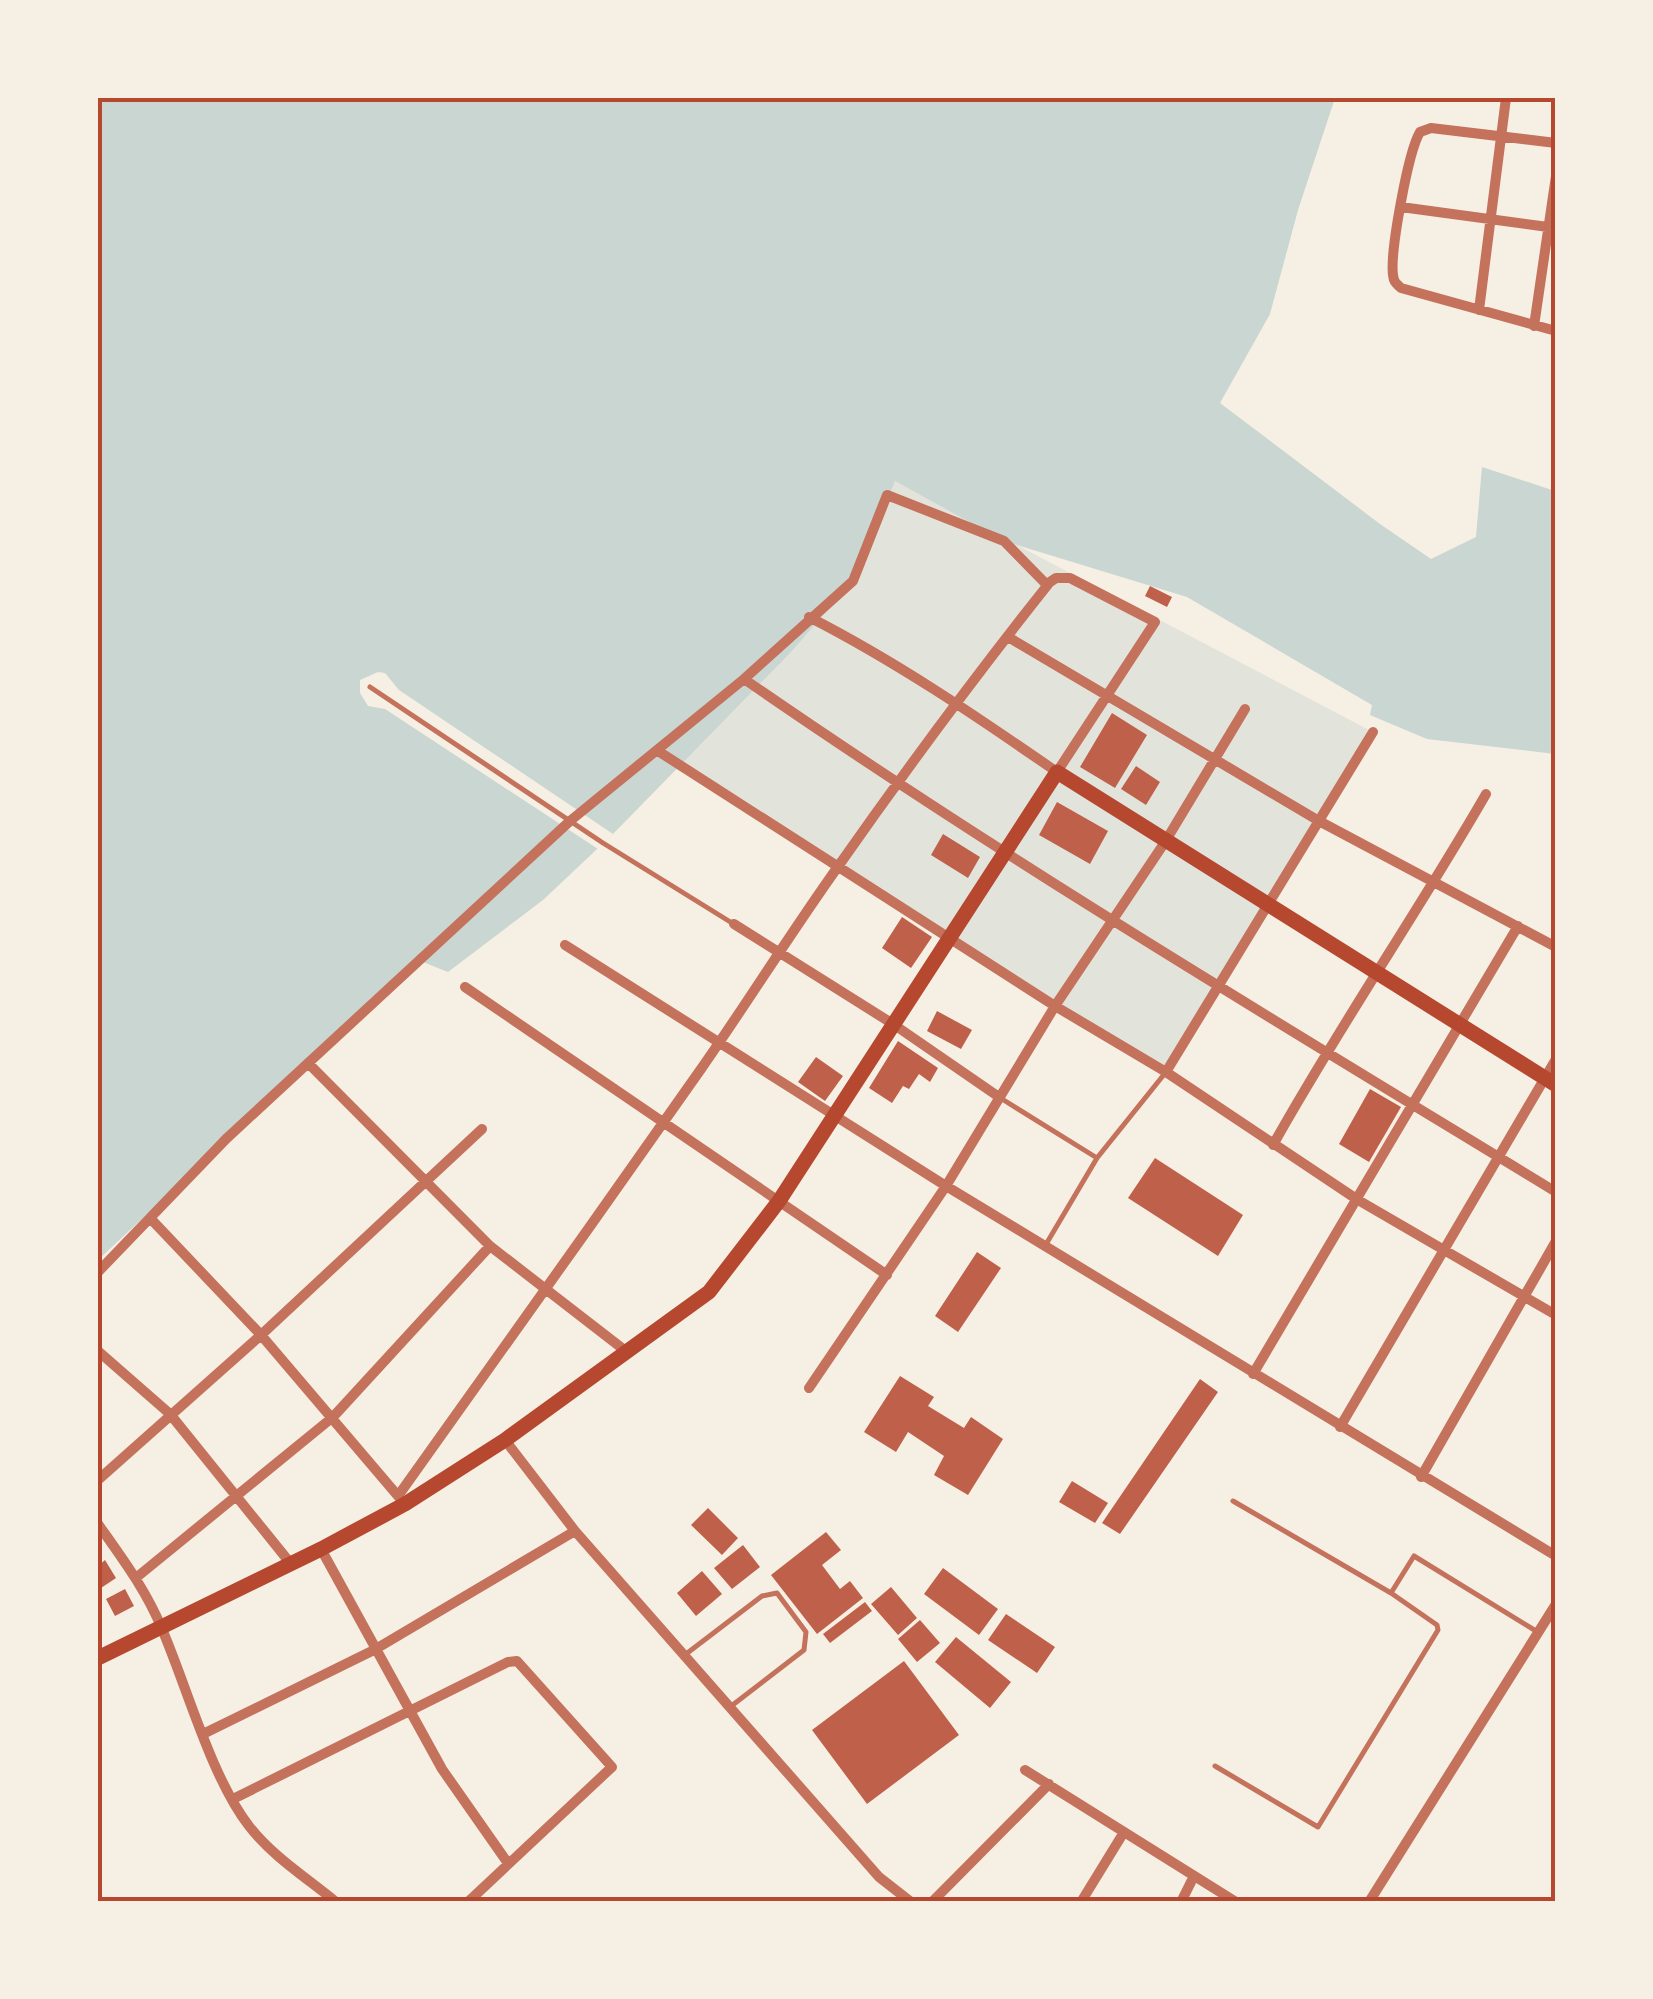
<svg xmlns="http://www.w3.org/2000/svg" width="1653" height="1999" viewBox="0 0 1653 1999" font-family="'Alegreya Sans',sans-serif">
  <rect width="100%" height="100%" fill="#f6efe4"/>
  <path fill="#e2e4dc" d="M895,481L1373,732L1166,1072L658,751Z"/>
  <path fill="#c9d6d2" d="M98,98H1335L1298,210L1270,314L1220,403L1380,524L1431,559L1476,537L1482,467L1555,491V754L1427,739L1370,715L1372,705L1187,597L1004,541L895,481L853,581L791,652L613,834L543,900L448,972L418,960L98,1260Z"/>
  <path fill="#f6efe4" d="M378,672L385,673L399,690L613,834L598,849L385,709L368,706L360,693V680Z"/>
  <path fill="#bf614a" d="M1150,586L1172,597L1167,607L1145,596Z
    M1112,713L1147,735L1115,788L1080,767Z
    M1136,766L1160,782L1146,805L1121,789Z
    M1057,802L1108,831L1090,864L1039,835Z
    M943,834L980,857L968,878L931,855Z
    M902,917L932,937L911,968L882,948Z
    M937,1011L972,1030L961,1049L927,1031Z
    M898,1041L938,1068L930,1082L919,1074L909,1089L903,1086L892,1103L869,1088Z
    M816,1057L843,1076L825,1101L798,1082Z
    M1370,1089L1401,1107L1369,1162L1339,1144Z
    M1155,1158L1243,1215L1218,1256L1128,1198Z
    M977,1252L1001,1268L958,1332L935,1316Z
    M900,1376L934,1397L928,1406L964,1428L971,1417L1003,1439L968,1495L934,1475L944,1456L908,1432L896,1452L864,1432Z
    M1200,1379L1218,1392L1120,1534L1102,1523Z
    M1072,1481L1108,1503L1095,1523L1059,1502Z
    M708,1508L738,1538L722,1555L691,1525Z
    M826,1532L841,1550L822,1565L840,1589L850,1581L863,1598L817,1634L771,1575Z
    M743,1545L760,1567L732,1589L714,1568Z
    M105,1560L116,1578L98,1590V1566Z
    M943,1568L998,1609L979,1635L924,1594Z
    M702,1571L722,1594L696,1616L677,1593Z
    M891,1587L917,1618L898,1635L871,1604Z
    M125,1589L134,1606L115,1616L106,1599Z
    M865,1602L872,1611L830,1643L823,1634Z
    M1006,1614L1055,1647L1037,1673L988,1640Z
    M920,1620L940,1643L917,1662L898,1639Z
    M956,1637L1011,1682L990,1708L935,1662Z
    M904,1661L959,1735L867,1804L812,1730Z"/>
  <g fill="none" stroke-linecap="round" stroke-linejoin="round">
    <path stroke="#c5725c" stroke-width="5" d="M370,687L603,843L732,923
      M1002,1099L1097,1158
      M1045,1246L1097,1158L1166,1072
      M1391,1593L1414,1556L1536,1631
      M686,1654L762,1596L777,1593L806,1632L804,1650L730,1707
      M1215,1766L1318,1827L1438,1630L1437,1625L1391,1593L1233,1501"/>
    <path stroke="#c5725c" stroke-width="10" d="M1556,143L1431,128L1420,132C1408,152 1390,252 1393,275C1394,283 1396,283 1401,288L1556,331
      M1401,207L1548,227
      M1479,310L1506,98
      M1534,326L1556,176
      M1008,637L1319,821L1556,947
      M744,679C1007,861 1282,1025 1556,1192
      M658,751L1055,1006L1166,1072L1358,1200L1556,1315
      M734,924L893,1024L999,1097
      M565,945L946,1186L1556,1556
      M465,987L887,1275
      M308,1063L490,1246L627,1352
      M1166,1072L1373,732
      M1273,1145C1340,1025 1418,912 1486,794
      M150,1218L261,1335L398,1496
      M98,1272L226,1139L570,821L744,679L853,581L887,495L1004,541L1047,585
      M98,1351L170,1414L291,1564
      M1253,1374L1518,926
      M809,1388L946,1186L1055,1006L1165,842L1245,709
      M1340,1427L1556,1059
      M505,1440L575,1531L879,1877L911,1902
      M1421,1477L1556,1241
      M98,1480L261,1335L482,1129
      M405,1504L398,1496C499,1354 601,1212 701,1069C747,1003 790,934 837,868C905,771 976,675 1050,582L1056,578H1070L1155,622L1057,772C976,716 897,662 809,617
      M98,1524C122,1558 146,1590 162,1629C187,1687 211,1777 249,1826C272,1856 307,1878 336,1902
      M321,1549L442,1769L507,1862
      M137,1577L333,1417L490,1246
      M203,1734L374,1650L575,1531
      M1025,1770L1236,1902
      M233,1799L508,1662L517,1661L612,1767L468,1902
      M932,1902L1049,1784
      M1081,1902L1124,1832
      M1181,1902L1194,1876
      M1369,1902L1556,1604"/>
    <path stroke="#b5482f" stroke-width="15" d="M98,1658L321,1549L405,1504L505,1440L709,1292L779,1201L1057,772L1556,1085"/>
  </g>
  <rect width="1653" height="1999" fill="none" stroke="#f6efe4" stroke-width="200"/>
  <rect x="100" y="100" width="1453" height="1799" fill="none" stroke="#b5482f" stroke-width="4"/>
</svg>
